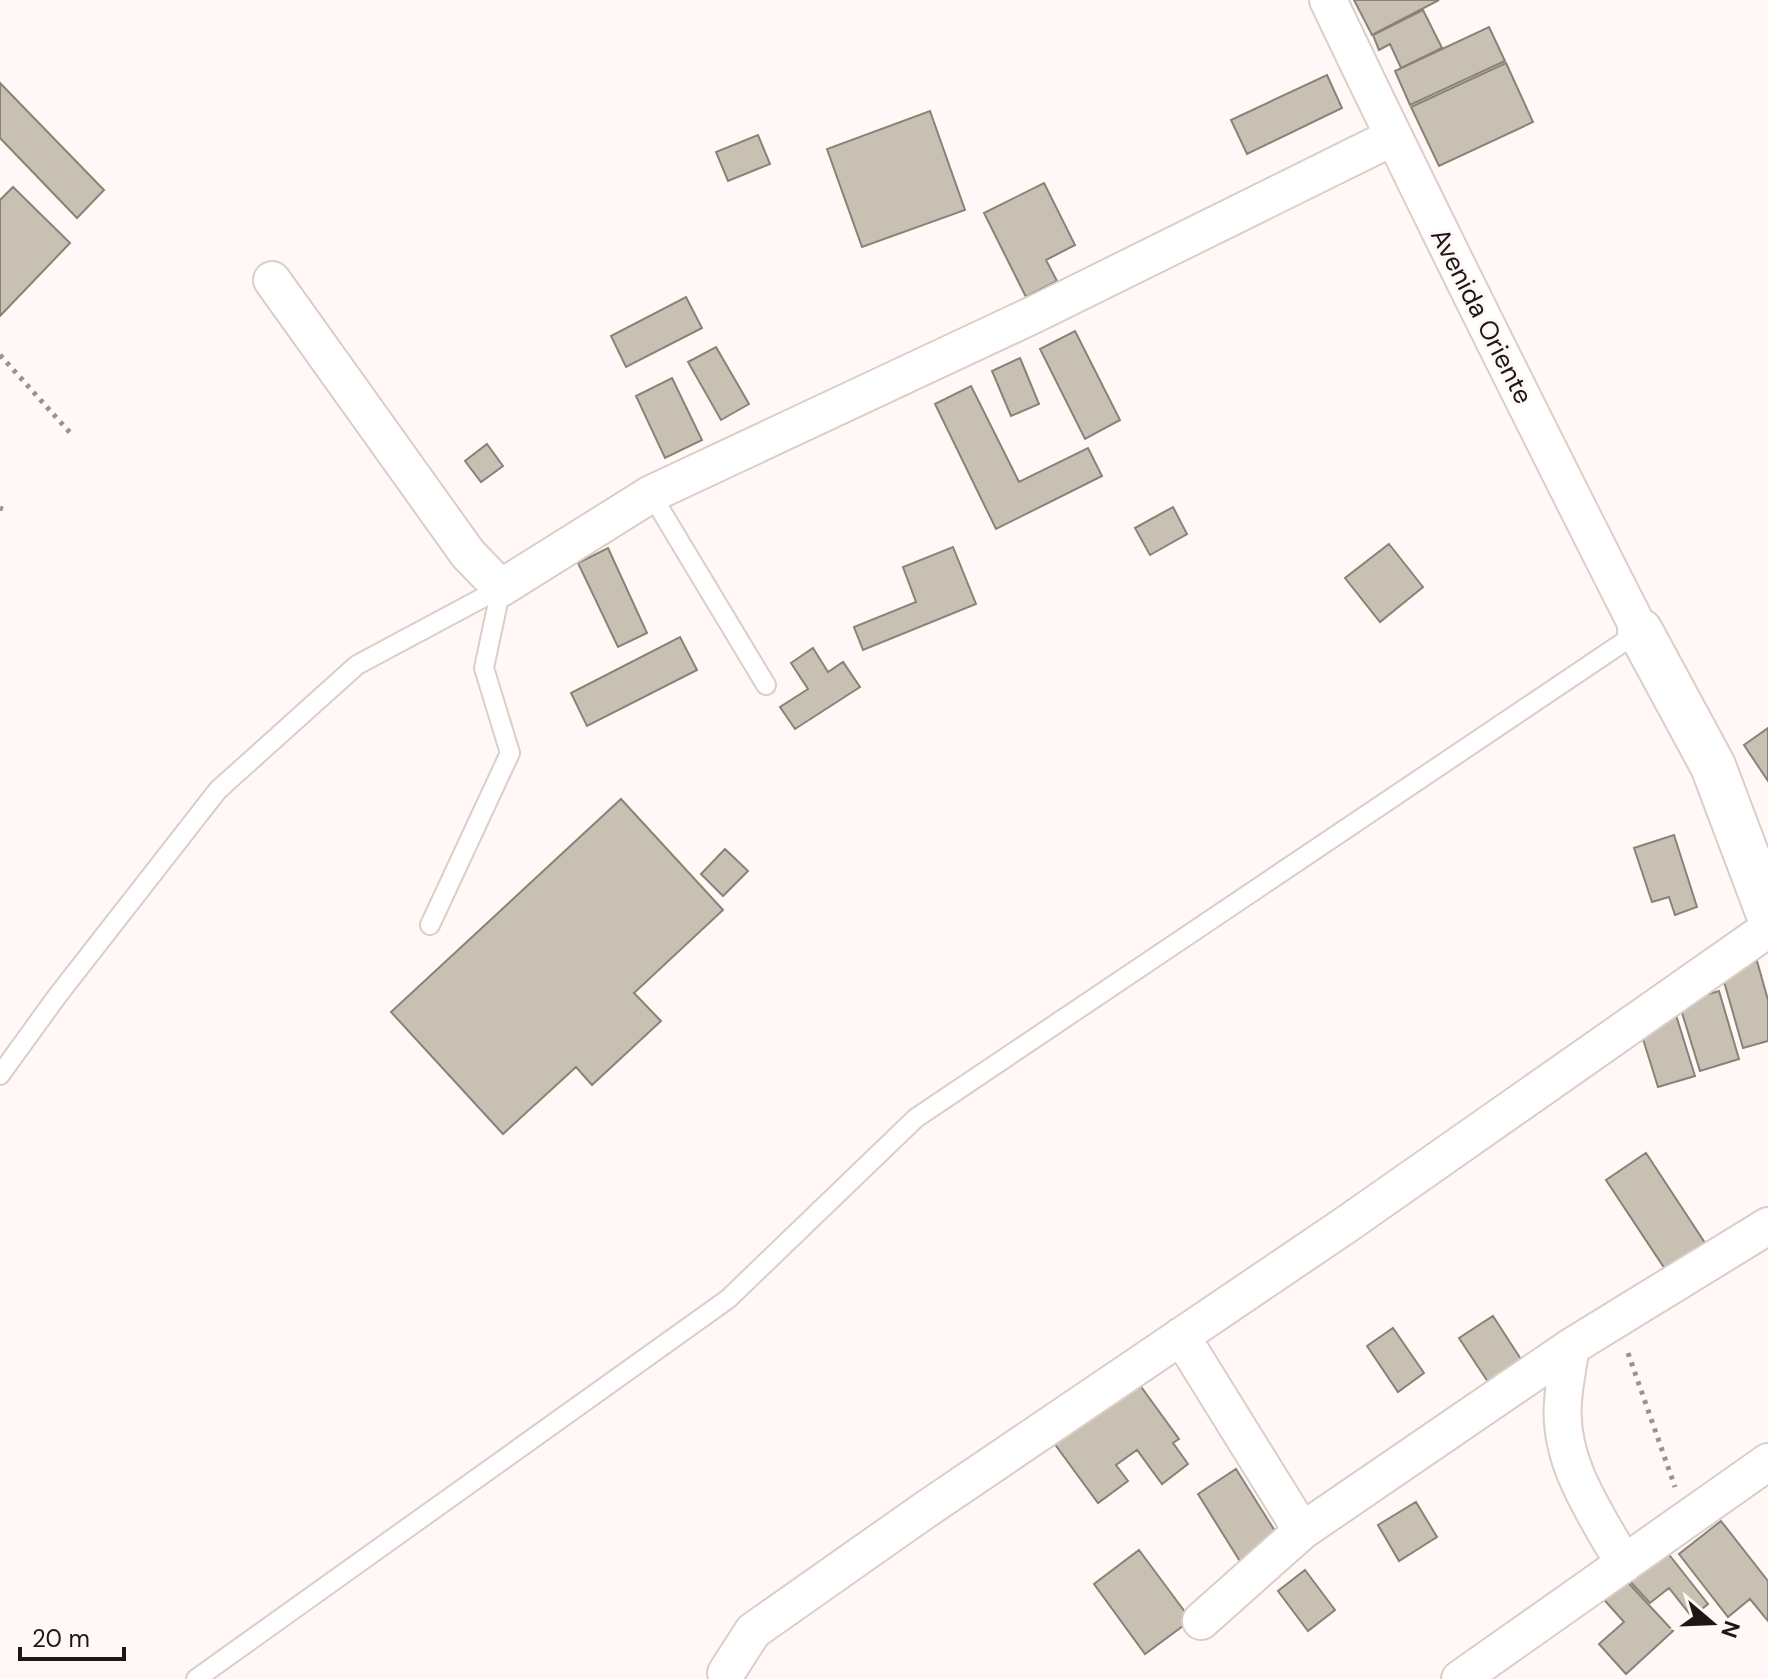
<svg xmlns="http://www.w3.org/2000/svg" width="1768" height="1679" viewBox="0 0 1768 1679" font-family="'DM Sans',sans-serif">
  <rect width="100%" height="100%" fill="#fff8f6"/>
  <path fill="#c9c0b4" stroke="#8a8276" stroke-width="2" d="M1354,0H1439L1372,35Z
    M1423,10L1442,48L1401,68L1390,44L1379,50L1373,35Z
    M1489,27L1505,61L1410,105L1395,71Z
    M1506,63L1533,122L1439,166L1411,107Z
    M1327,75L1342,108L1247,154L1231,120Z
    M0,83L104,190L77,218L0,138Z
    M930,111L965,210L862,247L827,149Z
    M758,135L770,164L728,181L716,152Z
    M1044,183L1075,245L1046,260L1057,281L1026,297L984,213Z
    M13,187L70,243L0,316V200Z
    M686,297L702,328L626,367L611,336Z
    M1075,331L1120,420L1085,439L1040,349Z
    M716,347L749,404L721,420L688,362Z
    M1020,358L1039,404L1011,416L992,371Z
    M672,378L702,440L665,458L636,396Z
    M971,386L1019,482L1088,448L1102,476L996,529L935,404Z
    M487,444L503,466L481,482L465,461Z
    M1173,507L1187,534L1150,555L1135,528Z
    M1389,544L1423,587L1380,622L1345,578Z
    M953,547L976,604L863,650L854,627L916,602L903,567Z
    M608,548L647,633L618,647L578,563Z
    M680,637L697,670L587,726L571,693Z
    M813,648L828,672L843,662L860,687L795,729L780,707L808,689L791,663Z
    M1768,728V781L1744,745Z
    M621,799L723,910L634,993L661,1021L592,1085L576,1067L503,1134L391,1012Z
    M1674,835L1697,907L1675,915L1669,897L1652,902L1634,848Z
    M725,849L748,871L723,896L701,874Z
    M1757,961L1768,1000V1041L1743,1048L1721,971Z
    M1719,991L1739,1059L1700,1071L1679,1003Z
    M1675,1012L1695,1076L1658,1087L1638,1023Z
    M1646,1153L1705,1243L1665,1269L1606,1180Z
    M1493,1316L1526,1367L1492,1388L1459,1338Z
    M1393,1328L1424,1373L1398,1392L1367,1346Z
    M1134,1377L1179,1439L1173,1443L1188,1464L1162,1484L1137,1450L1116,1465L1128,1481L1098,1503L1051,1439Z
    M1236,1469L1280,1539L1241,1563L1198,1494Z
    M1416,1502L1437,1537L1399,1561L1378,1525Z
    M1721,1521L1768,1581V1621L1750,1599L1728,1617L1679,1554Z
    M1663,1547L1708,1604L1692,1617L1669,1588L1650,1603L1626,1577Z
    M1139,1550L1191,1620L1145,1654L1094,1584Z
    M1305,1570L1335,1610L1308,1631L1278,1591Z
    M1620,1574L1673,1631L1626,1674L1599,1644L1624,1622L1599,1594Z"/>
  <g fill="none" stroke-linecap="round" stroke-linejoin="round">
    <g stroke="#ddcdc7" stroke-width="22">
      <path id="lane" d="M651,494L766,685
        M0,1075L58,995L218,790L357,665L501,588L484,668L510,753L430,925
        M196,1679L728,1299L916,1118L1640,631"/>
    </g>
    <g stroke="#ddcdc7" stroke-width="40">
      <path id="street" d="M1328,0C1429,212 1534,422 1640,631
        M272,280L468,554L501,588L651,494L1035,314L1393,137
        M1181,1336L1302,1531
        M1571,1347C1568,1365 1564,1384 1563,1402C1558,1462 1596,1514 1624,1564
        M1201,1621L1302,1531L1571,1347L1768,1226
        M726,1673L753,1631L925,1510L1347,1224L1768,929
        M1460,1679L1768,1462"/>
    </g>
    <g stroke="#ddcdc7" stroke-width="48">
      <path id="secondary" d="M1640,631L1713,766L1768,912"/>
    </g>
    <path stroke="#999391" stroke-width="5" stroke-dasharray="4 6" stroke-linecap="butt" d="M0,355L73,436
      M0,508L3,509
      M1628,1353L1675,1487"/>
    <use href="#lane" stroke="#fff" stroke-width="18"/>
    <use href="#street" stroke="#fff" stroke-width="36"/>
    <use href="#secondary" stroke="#fff" stroke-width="44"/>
  </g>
  <g text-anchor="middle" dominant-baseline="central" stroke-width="6" stroke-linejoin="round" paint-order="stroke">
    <g font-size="26" fill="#1c1614" stroke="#fff8f6">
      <text transform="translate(1482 316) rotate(63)">Avenida Oriente</text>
    </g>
  </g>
  <g transform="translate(1712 1623) rotate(109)" stroke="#fff8f6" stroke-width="6" paint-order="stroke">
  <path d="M0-6L14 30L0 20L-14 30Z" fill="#1c1614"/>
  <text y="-12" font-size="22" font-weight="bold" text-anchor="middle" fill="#1c1614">N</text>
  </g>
  <path d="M20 1647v12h104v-12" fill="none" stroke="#1c1614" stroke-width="4"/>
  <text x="32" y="1647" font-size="24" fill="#1c1614" stroke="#fff8f6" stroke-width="6" paint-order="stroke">20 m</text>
</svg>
